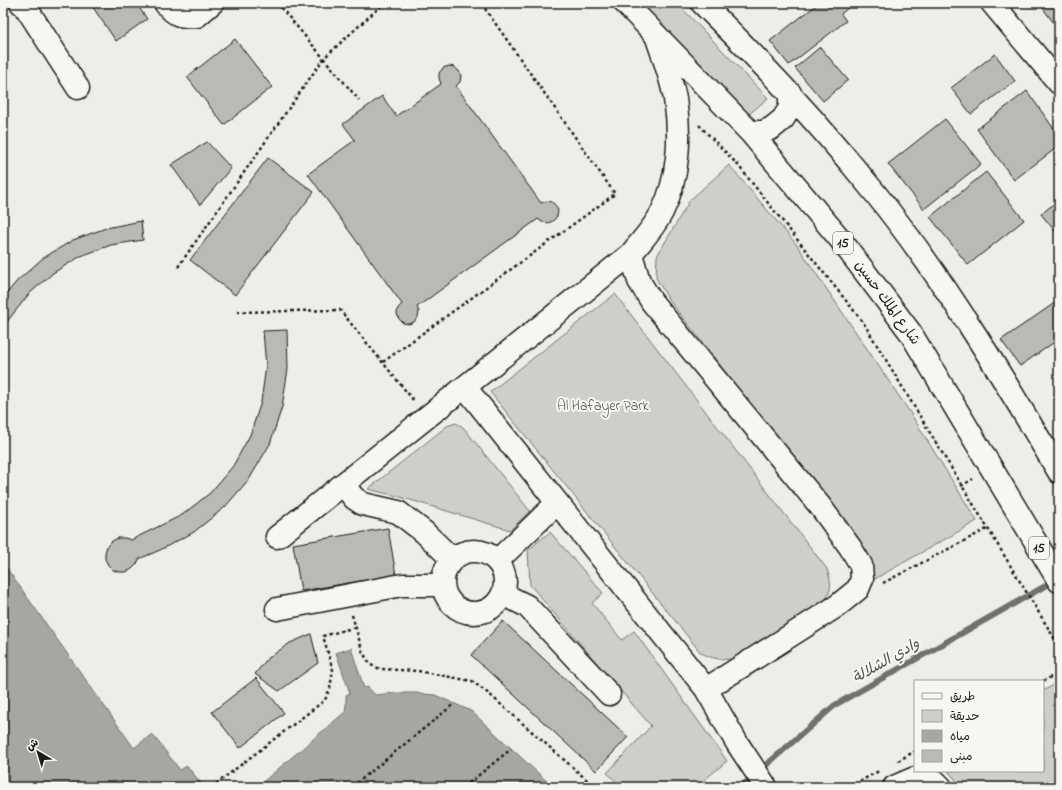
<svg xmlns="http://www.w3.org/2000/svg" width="1062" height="790" viewBox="0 0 1062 790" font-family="'Indie Flower','Playpen Sans Arabic',sans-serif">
  <rect width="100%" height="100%" fill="#edede9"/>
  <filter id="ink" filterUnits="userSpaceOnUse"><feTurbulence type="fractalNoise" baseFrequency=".025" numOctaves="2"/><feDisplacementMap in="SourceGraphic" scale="8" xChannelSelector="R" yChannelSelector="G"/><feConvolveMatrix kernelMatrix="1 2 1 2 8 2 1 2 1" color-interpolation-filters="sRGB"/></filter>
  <g filter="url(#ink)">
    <path fill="#cececb" stroke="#757574" d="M641,3H677L768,98L747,116Z
      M729,165L797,245L911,414L977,521L873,580L867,552L669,300L656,278L657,256L690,200Z
      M615,294L827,569C831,583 833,588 825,600L734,659C721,660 713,659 701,653L490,392Z
      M456,423L463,427L530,511L510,530L397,496L368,489L447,426Z
      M550,532L603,593L592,603L622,640L634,631L727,761L696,787H622L607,773L651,726L530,585L528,550Z
      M1059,682V787H962L948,771H1043V691Z"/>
    <path fill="#a6a6a3" stroke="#6f6f6d" d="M3,563L134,748L152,734L180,770L187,766L204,787H3Z
      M351,648L364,688L368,687L373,693L376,695L394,693H415L435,695L471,711L553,787H257L345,712L346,705V695L350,693L336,653Z"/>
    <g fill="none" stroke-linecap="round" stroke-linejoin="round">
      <path stroke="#6f6f6d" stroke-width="6" d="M741,787L835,705L1054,581"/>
    </g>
    <path fill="#b9b9b6" stroke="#1c1c1c" d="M90,3H136L147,19L116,41Z
      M819,3H846L849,7L841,14L846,21L789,65L770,41Z
      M1039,3H1059V30Z
      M235,39L272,87L224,125L187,77Z
      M820,47L848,80L823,101L795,68Z
      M995,54L1015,81L971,114L951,88Z
      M449,66L454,67L459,71L461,76L460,82L456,86L541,203L546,201L552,202L556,206L558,211L557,216L553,221L548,223L542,222L538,219L417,307L419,312L418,317L414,322L409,324L403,323L399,319L397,314L398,308L402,304L308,174L355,140L343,124L382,96L396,116L441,84L439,78V73L443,68Z
      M1027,91L1059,136V146L1014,180L977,129Z
      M945,119L981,164L924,209L888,164Z
      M207,142L231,168L200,205L171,165Z
      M268,158L314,192L235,295L190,260Z
      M986,172L1024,220L968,265L930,217Z
      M1059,200V236L1041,214Z
      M141,221L143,240L111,245L81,256L53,273L29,294L9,319L3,329V298L17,281L43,258L73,240L106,228Z
      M1059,300V339L1020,366L1001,340Z
      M287,330L288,369L282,407L270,444L250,478L225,507L194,532L160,550L139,559L137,564L132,569L126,572H119L113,570L108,565L105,559V553L107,546L112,541L118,538H125L131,540L182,515L210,493L233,466L250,435L261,402L266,366L263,331Z
      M388,528L396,575L301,591L293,544Z
      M503,621L628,737L596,771L471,655Z
      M311,634L318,663L279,691L255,674L267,659L290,643Z
      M256,678L284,713L240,748L212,712Z"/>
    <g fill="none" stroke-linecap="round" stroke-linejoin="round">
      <g stroke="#1c1c1c" stroke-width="25">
        <path id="minor" d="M21,3L25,6L78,88
          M165,3C175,16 181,17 197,16L212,3
          M992,3L1059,83
          M631,254L639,281L652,302L820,506L850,547L861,565L862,579L858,589L837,606L706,689
          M465,387L706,689L737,743L766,787
          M343,484L354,498L363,504L398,512L424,532L453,560
          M277,537L631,254C642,240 654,228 662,212C679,178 681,136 675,99C671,77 663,56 656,35
          M443 582a31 31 0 1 1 62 0a31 31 0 1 1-62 0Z
          M497,561L557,503
          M503,594L527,606L609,694
          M277,609L402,585H443
          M894,787L915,778L935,781L941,787"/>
      </g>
      <g stroke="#1c1c1c" stroke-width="25">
        <path id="highway" d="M625,3L750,132L840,239L910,332L1059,581
          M702,3C763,63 821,126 875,193C945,280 1002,376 1059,472
          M750,132H763L772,128L783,119L790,108V93"/>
      </g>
      <path stroke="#1c1c1c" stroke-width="2.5" stroke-dasharray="3 3" stroke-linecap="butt" d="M277,3L359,100
        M699,125L737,164L863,322L1059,646
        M178,267L324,58L384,3
        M237,312L340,310L414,401
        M383,362L615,194L481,3
        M961,486L973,479
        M883,583L987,529
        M352,615L363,653L371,665L380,669L418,671L472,681L489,694L595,787
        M1043,681L1059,673
        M898,761L915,751
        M216,784L325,700L330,688L333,670L323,636L356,627
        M352,787L454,704
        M464,787L511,749
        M849,787L879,771"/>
      <use href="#minor" stroke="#f6f6f2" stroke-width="22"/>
      <use href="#highway" stroke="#f6f6f2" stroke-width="22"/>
    </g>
  </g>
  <g text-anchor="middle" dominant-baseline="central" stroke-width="4" stroke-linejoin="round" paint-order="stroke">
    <g fill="#f6f6f2" stroke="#5d5d5c" stroke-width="1">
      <rect x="833" y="232" width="20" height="22" rx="3"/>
      <rect x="1029" y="537" width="20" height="22" rx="3"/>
    </g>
    <g font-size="13" font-weight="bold" fill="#1c1c1c">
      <text x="843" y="243">15</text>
      <text x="1039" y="548">15</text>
    </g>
    <g font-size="14" fill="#1c1c1c" stroke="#f6f6f2">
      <text transform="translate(887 303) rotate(54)">شارع الملك حسين</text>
    </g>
    <g font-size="14" fill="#515151" stroke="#f6f6f2">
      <text x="603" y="406">Al Hafayer Park</text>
    </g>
    <g font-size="15" font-style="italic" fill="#535352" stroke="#f6f6f2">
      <text transform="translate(886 661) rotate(-30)">وادي الشلالة</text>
    </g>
  </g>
  <rect width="1062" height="790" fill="none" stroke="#f6f6f2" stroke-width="16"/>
  <rect x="8" y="8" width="1046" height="774" fill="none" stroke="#1c1c1c" stroke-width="1.5" filter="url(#ink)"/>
  <rect x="914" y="680" width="130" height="92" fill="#f6f6f2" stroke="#9f9f9c"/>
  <rect x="922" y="693" width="20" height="6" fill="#f6f6f2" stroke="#9f9f9c"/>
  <text x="950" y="700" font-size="12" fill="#1c1c1c">طريق</text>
  <rect x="922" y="710" width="20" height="12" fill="#cececb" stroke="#9f9f9c"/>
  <text x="950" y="720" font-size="12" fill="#1c1c1c">حديقة</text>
  <rect x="922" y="730" width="20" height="12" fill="#a6a6a3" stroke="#9f9f9c"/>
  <text x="950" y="740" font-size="12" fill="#1c1c1c">مياه</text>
  <rect x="922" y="750" width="20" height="12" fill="#b9b9b6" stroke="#9f9f9c"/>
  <text x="950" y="760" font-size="12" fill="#1c1c1c">مبنى</text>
  <g transform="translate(38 752) rotate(322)" stroke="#f6f6f2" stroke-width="3" paint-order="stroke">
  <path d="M0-3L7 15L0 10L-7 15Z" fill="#1c1c1c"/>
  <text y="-6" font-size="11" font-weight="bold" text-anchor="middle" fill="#1c1c1c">ش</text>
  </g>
</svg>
